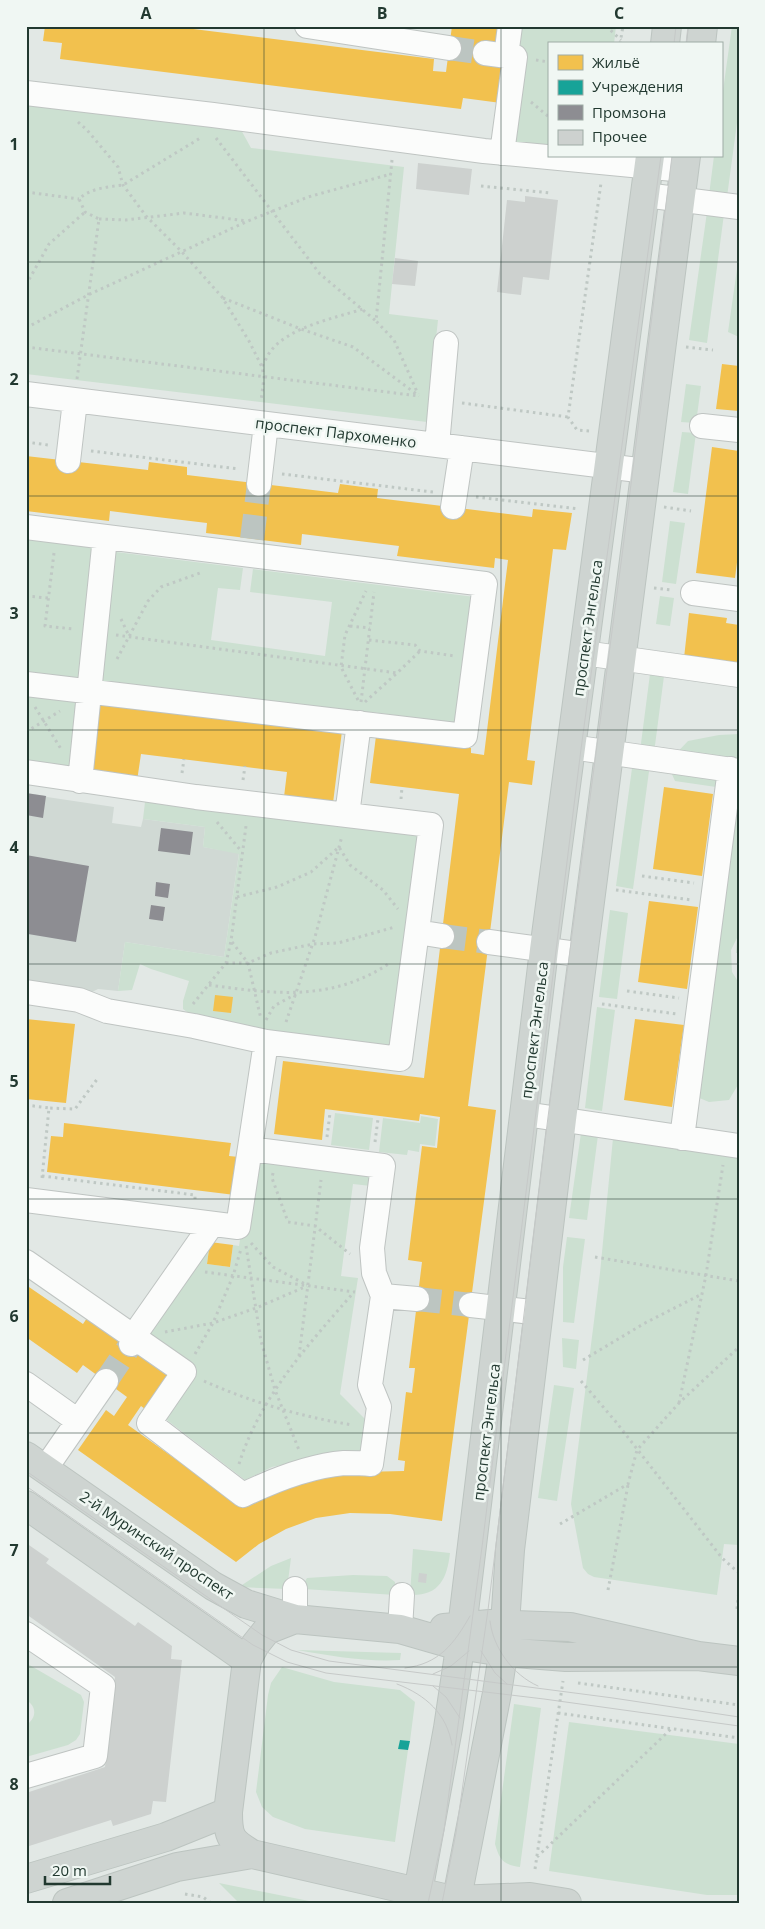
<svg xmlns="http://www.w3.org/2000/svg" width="765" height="1929" viewBox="0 0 765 1929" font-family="'Open Sans',sans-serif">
  <rect width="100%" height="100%" fill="#e2e8e5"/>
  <path fill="#d0d9d4" d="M26,793L46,796L47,797L114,807L112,823L141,827L143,819L205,827L203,847L239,853L224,957L125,942L118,991L98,989L88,994L26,985V945L28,934L26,933Z"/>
  <path fill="#cce0d1" d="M514,26H616L614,44H549V149L511,145V51Z
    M732,26H739V108L727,197L709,195L714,156H721V105Z
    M26,99L240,128L251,148L404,167L389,314L438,320L427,422L26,374Z
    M707,212L724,214L707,343L689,340Z
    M739,255V337L728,332Z
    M686,384L701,386L696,423L681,422Z
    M682,432L696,433L688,494L673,492Z
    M670,521L685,523L676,584L662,582Z
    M26,531L100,540L85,686L26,679Z
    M108,551L243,568L240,590L218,588L211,640L325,656L332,602L250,592L253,569L475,597L460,723L371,712L370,720L96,688Z
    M660,596L674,598L670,626L656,624Z
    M650,674L664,676L654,753L640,751Z
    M26,687L83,694L72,775L26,767Z
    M739,734V953H736L737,938L731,950L732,972L739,983V1020L737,1026L739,1083L729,1100L709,1102L685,1092L720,796L716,787L675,781L667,763L688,741L719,735Z
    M633,761L650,764L633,889L616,886Z
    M145,802L418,836L390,1048L253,1028L190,1014L183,1009V1001L189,981L151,969L140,964L132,990L118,991L125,942L224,957L239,854L203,847L205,827L143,819Z
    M610,910L628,913L617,999L599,997Z
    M597,1007L615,1010L602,1111L585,1108Z
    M335,1113L373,1118L369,1150L331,1145Z
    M421,1116L438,1119L435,1146L420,1144L419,1152L408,1150L407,1155L379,1152L383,1118L420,1123Z
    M581,1133L598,1135L587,1220L569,1218Z
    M613,1138L739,1155V1545L724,1544L717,1595L594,1577L588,1574L583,1568L571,1504L600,1273Z
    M264,1162L372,1175L371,1186L353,1184L341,1276L358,1278L340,1394L365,1419L360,1454L314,1458L272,1467L245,1480L163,1417L145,1331L210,1242L207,1264L230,1267L233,1245L239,1246L250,1176L254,1167Z
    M567,1237L585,1239L574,1323L563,1322V1267Z
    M562,1338L579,1340L576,1369L563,1367Z
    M554,1385L574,1388L557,1501L538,1498Z
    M413,1549L450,1553C447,1579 439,1596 410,1595Z
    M291,1558L287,1589L239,1587L271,1566Z
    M353,1575L387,1576L395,1582V1595L304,1589V1583L307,1578Z
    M297,1650L401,1653L400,1660C366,1662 331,1656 297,1650Z
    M26,1663L81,1695L84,1702L80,1734L76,1740L68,1745L26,1757V1725C37,1718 37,1706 26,1700Z
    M282,1667L334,1682L400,1690L415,1702L410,1741L400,1740L399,1749L408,1750L395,1842L305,1829L273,1817L262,1807L256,1792L268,1695L271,1683Z
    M514,1704L541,1708L520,1867C503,1864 500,1861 495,1844Z
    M569,1722L739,1744V1895H707L549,1871Z
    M219,1883L319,1903H239Z"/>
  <path fill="#f2c14e" d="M45,26H169L434,59L433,71L446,72L452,26H498L506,66L501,103L463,98L461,109L60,59L62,43L43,41Z
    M722,364L739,366V411L716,409Z
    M712,447L739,451V547L735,578L696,573Z
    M26,456L148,470L149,462L187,467V475L338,493L340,484L378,489L377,498L532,517L533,509L572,513L566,550L553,549L527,760L535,761L532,785L509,782L468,1106L496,1110L442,1521L390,1514L350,1513L316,1518L286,1529L259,1544L236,1562L78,1450L106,1410L114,1416L127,1397L83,1365L77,1373L26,1337V1285L83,1324L89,1315L175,1375L149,1412L141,1406L128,1425L241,1506L315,1478L361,1472L404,1471L405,1461L398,1460L406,1392L412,1393L415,1368H409L422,1262L408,1260L422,1146L437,1148L440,1117L420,1114L419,1121L325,1109L322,1140L274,1134L283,1061L424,1078L459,794L370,783L376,736L471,748V753L484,755L508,560L495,558L494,568L397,556L399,546L302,534L301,545L206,533L207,523L157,517L110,511L109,521L26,511Z
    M689,613L727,618L726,623L739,625V665L684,658Z
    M100,701L342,731L333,803L284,797L287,772L141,754L137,781L91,775Z
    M664,787L713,794L702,876L653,869Z
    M649,901L698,907L687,989L638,982Z
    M215,995L233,997L231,1013L213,1011Z
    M26,1019L75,1024L66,1103L26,1099L28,1066H26Z
    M635,1019L684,1025L672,1107L624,1100Z
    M64,1123L231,1143L229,1156L239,1157L235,1195L47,1172L51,1136L63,1137Z
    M210,1242L233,1245L230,1267L207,1264Z"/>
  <path fill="#17a398" d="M400,1740L410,1741L408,1750L398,1749Z"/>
  <path fill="#8d8d92" d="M26,793L46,796L43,818L26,815Z
    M161,828L193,832L190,855L158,851Z
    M26,855L89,866L76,942L28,934L26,939Z
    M156,882L170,884L168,898L155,896Z
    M151,905L165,907L163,921L149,919Z"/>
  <path fill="#cdd1cf" d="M418,163L472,169L469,195L416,189Z
    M525,196L558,200L549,280L523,277L521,295L497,292L507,200L525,202Z
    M395,258L418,261L415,286L392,284Z
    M26,1543L49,1559L46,1563L135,1626L138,1622L172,1646L171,1659L182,1660L166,1802L153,1801L151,1814L113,1826L111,1820L26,1847V1793L105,1767L115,1677L26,1614Z
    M419,1573L427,1574L426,1583L418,1582Z"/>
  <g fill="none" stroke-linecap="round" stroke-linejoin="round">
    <path stroke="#bcc5c1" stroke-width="24" stroke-dasharray="24 12" stroke-linecap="butt" d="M449,48L485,53
      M252,539L259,484
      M442,936L489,942
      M417,1299L471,1305
      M106,1381L131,1344"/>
    <g stroke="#bfc4c2" stroke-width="26">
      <path id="minor" d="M307,26L449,48
        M485,53L515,57L502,153
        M506,56L510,26
        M26,93L213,115L484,151L684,170
        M645,195L739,207
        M26,394L646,471
        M702,426L739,430
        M437,445L446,343
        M68,461L75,401
        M259,484L266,424
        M453,507L462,448
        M26,527L485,584L465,736L26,684
        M693,593L739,599
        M584,653L739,675
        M571,747L739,771
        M26,772L196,797L347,815
        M80,781L105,537
        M417,932L442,936
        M489,942L584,955
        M26,992L79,1000L107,1011L194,1026L266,1042L400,1059L431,825L347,815L359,723
        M525,1114L739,1146
        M682,1138L730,769
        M26,1200L238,1227L266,1042
        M26,1262L184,1372L149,1423L243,1495C274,1480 309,1466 344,1463C353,1463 362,1463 371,1464L379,1407L370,1385L383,1296L374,1273L372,1248L383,1166L250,1149
        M383,1296L417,1299
        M471,1305L540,1313
        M131,1344L140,1327L212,1224
        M26,1384L78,1421
        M45,1469L106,1381
        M295,1619V1589
        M400,1629L402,1595
        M26,1634L103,1686L95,1756L26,1776"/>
    </g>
    <g stroke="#bcc4c0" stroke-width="30">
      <path id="major" d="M665,44L667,26
        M701,44L703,26
        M26,1456L213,1586L246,1604L295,1619
        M26,1505L247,1660
        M444,1628L490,1624L570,1627L698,1656L739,1661
        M26,1879L166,1837L228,1812
        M67,1903L177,1867L252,1854
        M416,1903L448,1728L458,1661L544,950L650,156
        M456,1903L497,1693L503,1654L510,1550L562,1119L686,156
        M567,1903L530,1897L456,1900L444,1898L252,1854C231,1841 228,1838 228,1812L247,1660L255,1645L267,1630L295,1619L400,1629L452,1644L503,1652L566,1657L698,1656"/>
    </g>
    <path stroke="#bfc8c4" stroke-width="3" stroke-dasharray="2.5 4" stroke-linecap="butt" d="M606,26L621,40
      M620,44L623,26
      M536,60L549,62
      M531,102L549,117
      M78,122L87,130L118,167L123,185L146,216L182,252L222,297L249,341L262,367L264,377L261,401
      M216,138L320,274L376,321
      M392,160L376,321L394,340L418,394
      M481,186L551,193
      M26,192L79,199
      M99,219L126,220L184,213L247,221
      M26,285L49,244L85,212
      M223,298L301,329L353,347L419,396
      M26,328L88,295L248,221L308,197L391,174
      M26,347L419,396
      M686,347L713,350
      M262,366C265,362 267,356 270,352C288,327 335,318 363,309
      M77,379L99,219L85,212L79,199C90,188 108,187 123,185L202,137
      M462,403L568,417
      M589,431L577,430L568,417L601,183
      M26,442L48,445
      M91,451L239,469
      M282,474L433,492
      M476,497L579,509
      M664,507L691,511
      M54,553L45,626L73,629
      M654,588L672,590
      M26,596L48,598
      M121,619L129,636
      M350,626L370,628
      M116,635L397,673L420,651
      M369,640L415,645L420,651L455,656
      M117,659L148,601L161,587L200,573
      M358,700L341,667L345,635L366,591
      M361,702L374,592
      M365,702L397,673
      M35,707L61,749
      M26,732L60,711
      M182,773L184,759
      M243,780L245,766
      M401,799L402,787
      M217,822L242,852
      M642,876L694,883
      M616,890L692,900
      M237,897L277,887L311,872L339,847L350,865L383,890L398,909
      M232,942L248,963L261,1019
      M226,963H248L271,953L313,944L338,943L395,927
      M209,985C275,994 331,1002 390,963
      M627,991L679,998
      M193,1004L226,963L231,941L246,826
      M602,1004L677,1014
      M266,1020L274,1006L296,994
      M286,1022L315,937L342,836
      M26,1105L49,1108
      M327,1137L330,1113
      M375,1142L378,1119
      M273,1173L272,1178L288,1222L315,1226L350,1254
      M42,1176L195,1195V1199
      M42,1178L49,1108L75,1109L98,1078
      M251,1243L273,1267L305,1284
      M246,1246L261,1341L275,1390L299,1450
      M595,1257L739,1281
      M205,1272L355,1292
      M165,1332L213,1323L233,1276L241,1249
      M195,1354L213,1323L256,1308L307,1286
      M299,1356L321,1180
      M583,1360L645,1323L702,1294
      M204,1381C251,1402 302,1417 353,1425
      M581,1381L616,1422L722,1558L739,1573
      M679,1403L706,1275L723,1165
      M239,1464C260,1397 308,1345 354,1292
      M560,1524L628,1484L637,1450L679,1403L739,1347
      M608,1590L628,1485
      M737,1609L739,1590
      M578,1683L739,1705
      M558,1713L739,1738
      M537,1857L672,1728
      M535,1869L563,1681
      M185,1894L203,1897L211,1903"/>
    <use href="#minor" stroke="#fbfcfb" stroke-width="24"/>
    <use href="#major" stroke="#ced4d1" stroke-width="28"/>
    <path stroke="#c6c9c8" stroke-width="1" d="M674,44L676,26
      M686,44L688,26
      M26,1471L262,1635L291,1650L329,1661L613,1698L739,1717
      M26,1486L253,1645L287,1662L326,1673L544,1699L739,1726
      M490,1621C493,1648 513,1675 538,1686
      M481,1651L495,1673L507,1684
      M405,1668C439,1664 454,1644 470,1616
      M433,1674L451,1666L469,1651
      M397,1684C426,1695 447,1714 452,1745
      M433,1686L446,1697L460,1718
      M428,1903L444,1830L482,1547L581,749L661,156
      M442,1903L456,1833L488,1610L548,1117L623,548L672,156"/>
  </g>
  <path fill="none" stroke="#223930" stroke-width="1" stroke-opacity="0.55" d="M264,26V1903M501,26V1903M26,262H739M26,496H739M26,730H739M26,964H739M26,1199H739M26,1433H739M26,1667H739"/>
  <g text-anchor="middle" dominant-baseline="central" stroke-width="5" stroke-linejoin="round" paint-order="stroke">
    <g font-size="15" fill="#223930" stroke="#f0f7f3">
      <text transform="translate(336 432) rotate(7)">проспект Пархоменко</text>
      <text transform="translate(587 628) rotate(-82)">проспект Энгельса</text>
      <text transform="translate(534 1030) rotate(-83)">проспект Энгельса</text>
      <text transform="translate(486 1432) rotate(-83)">проспект Энгельса</text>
      <text transform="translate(157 1545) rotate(34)">2-й Муринский проспект</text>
    </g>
  </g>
  <rect width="765" height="1929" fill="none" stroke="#f0f7f3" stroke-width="55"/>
  <rect x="548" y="42" width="175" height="115" fill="#f0f7f3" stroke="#9eaba5"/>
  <rect x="558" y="55" width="25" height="15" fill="#f2c14e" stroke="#9eaba5"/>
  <text x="592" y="68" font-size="15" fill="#223930">Жильё</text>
  <rect x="558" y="80" width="25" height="15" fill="#17a398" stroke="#9eaba5"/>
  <text x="592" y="92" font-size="15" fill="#223930">Учреждения</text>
  <rect x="558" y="105" width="25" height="15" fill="#8d8d92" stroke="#9eaba5"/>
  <text x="592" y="118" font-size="15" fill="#223930">Промзона</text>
  <rect x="558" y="130" width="25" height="15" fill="#cdd1cf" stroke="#9eaba5"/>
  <text x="592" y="142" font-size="15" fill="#223930">Прочее</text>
  <path d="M45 1876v8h65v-8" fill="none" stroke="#223930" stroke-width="2.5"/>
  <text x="52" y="1876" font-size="15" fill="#223930" stroke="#f0f7f3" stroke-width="4" paint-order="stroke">20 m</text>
  <rect x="28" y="28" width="710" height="1874" fill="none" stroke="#223930" stroke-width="2"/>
  <g font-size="16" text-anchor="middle" font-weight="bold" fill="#223930">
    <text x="146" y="19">A</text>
    <text x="382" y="19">B</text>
    <text x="619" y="19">C</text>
    <text x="14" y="150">1</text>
    <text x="14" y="385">2</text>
    <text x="14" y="619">3</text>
    <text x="14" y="853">4</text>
    <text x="14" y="1087">5</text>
    <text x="14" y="1322">6</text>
    <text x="14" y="1556">7</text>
    <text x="14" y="1790">8</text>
  </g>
</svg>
